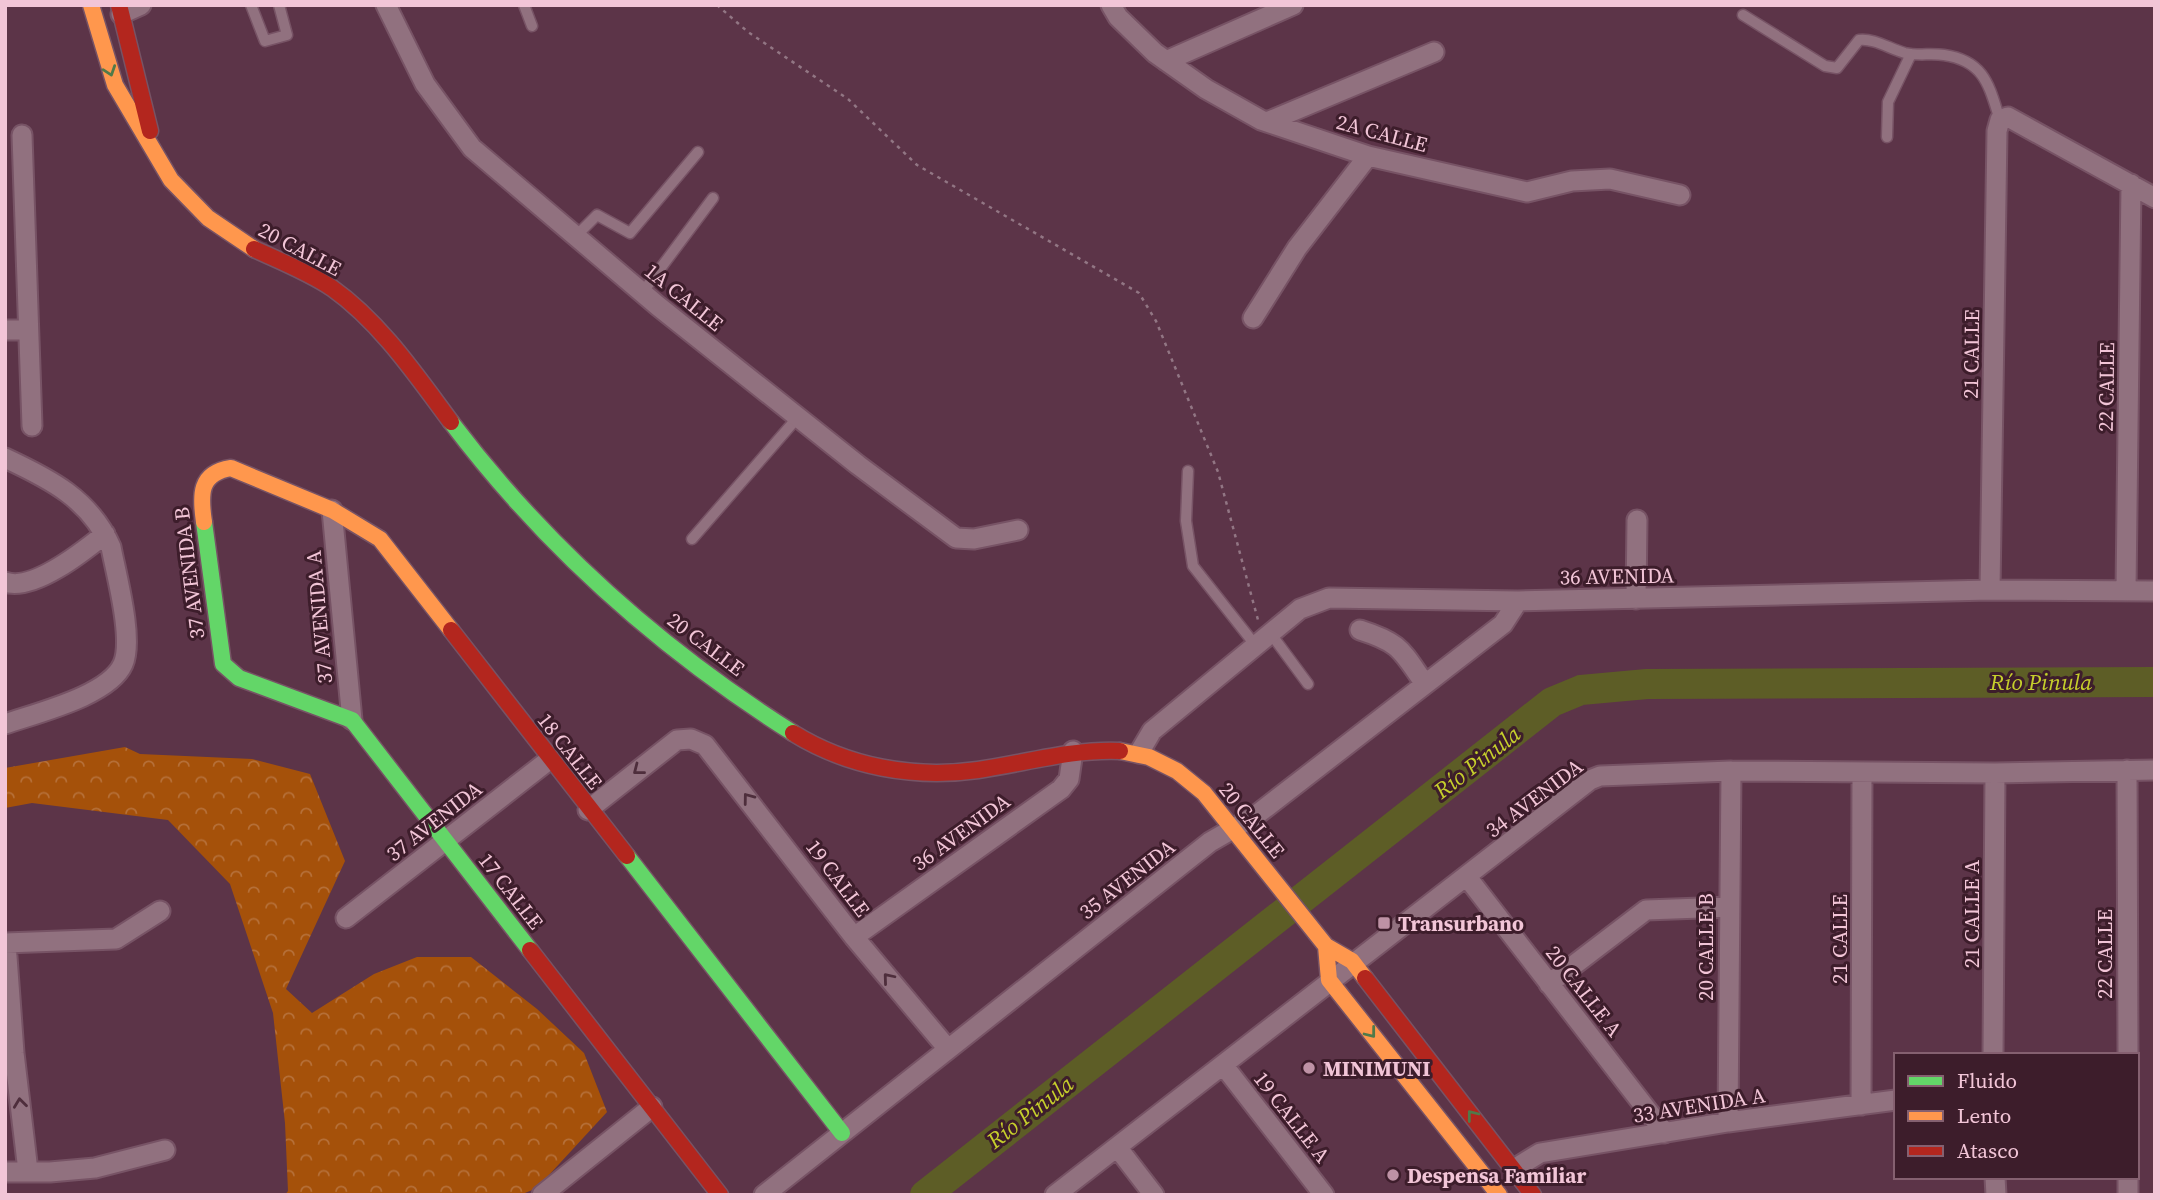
<svg xmlns="http://www.w3.org/2000/svg" width="2160" height="1200" viewBox="0 0 2160 1200" font-family="'Source Serif 4',serif">
  <defs>
    <pattern id="forest-crowns" width="20" height="18" patternUnits="userSpaceOnUse" patternTransform="scale(1.75)"><rect width="20" height="18" fill="#a5510a"/><path d="M2 6a3 3 0 1 1 6 0M12 15a3 3 0 1 1 6 0" fill="none" stroke="#b67039"/></pattern>
  </defs>
  <rect width="100%" height="100%" fill="#5c3448"/>
  <path fill="url(#forest-crowns)" d="M125,747L140,754L252,759L310,774L345,861L286,989L312,1013L374,974L417,957H471L537,1009L584,1053L607,1112L537,1188L520,1195H285L288,1191L285,1123L273,1013L230,884L168,820L32,803L5,808V768Z"/>
  <g fill="none" stroke-linecap="round" stroke-linejoin="round">
    <path stroke="#5d5d26" stroke-width="30" d="M925,1195L1552,702L1581,690L1647,684L2155,682"/>
    <g stroke="#775365" stroke-width="13">
      <path id="lane" d="M251,5L265,41L287,35L279,5
        M524,5L532,26
        M1743,15L1825,66L1837,68L1859,40C1874,38 1890,49 1905,53C1918,56 1931,53 1944,55C1985,61 1989,86 2000,120
        M1887,137L1888,102L1911,54
        M575,237L597,215L630,233L698,152
        M642,293L713,198
        M1188,471L1186,521L1193,566L1256,646
        M692,539L798,417
        M1271,634L1308,684"/>
    </g>
    <g stroke="#775365" stroke-width="23">
      <path id="street" d="M386,5L425,84L472,148L658,306L858,465L956,538L974,539L1018,530
        M1111,5L1118,17L1155,53L1206,89L1261,120L1368,156L1527,192L1572,181L1610,179L1680,195
        M121,14L141,5
        M1166,61L1293,5
        M1267,122L1434,52
        M22,135L32,426
        M1253,318L1297,248L1368,156
        M5,330H27
        M5,458C50,479 90,499 111,547C116,574 134,639 123,664C109,696 36,713 5,724
        M332,510L352,720
        M5,582C33,592 84,551 105,534
        M1990,590L1997,131L2000,120L2008,117L2155,198
        M2126,590L2131,184
        M1636,599L1637,520
        M1360,630C1401,643 1401,650 1425,684
        M1139,753L1152,731L1300,609L1329,598L1518,601L1990,590L2155,591
        M2127,770L2128,1055
        M588,810L677,740L691,739L705,745L854,937L948,1049
        M1467,877L1665,1133
        M346,918L549,760
        M854,937L1061,789L1069,779L1073,751
        M5,943L116,939L160,911
        M6,943L14,1053L28,1171
        M1549,984L1646,910L1728,907
        M1993,1055L1995,773
        M1224,1066L1324,1195
        M1861,1105L1862,773
        M1728,1122L1731,771
        M1117,1147L1154,1195
        M1514,1169L1540,1153L1728,1122L1896,1100
        M5,1172H50L95,1168L165,1150
        M1995,1177L1996,1195
        M2128,1177V1195
        M542,1195L652,1107
        M764,1195L1210,842L1255,816L1503,624L1518,601
        M1055,1195L1590,780L1600,776L1731,771L1995,773L2155,770"/>
    </g>
    <g stroke="#775365" stroke-width="19">
      <path id="fast" d="M451,422C544,545 662,650 793,733
        M204,522L223,664L239,678L352,720L530,950
        M627,856L842,1133"/>
    </g>
    <g stroke="#775365" stroke-width="19">
      <path id="slow" d="M91,5L115,85L171,180L208,218L254,249
        M204,522C200,495 199,473 231,468L332,510L380,539L451,630
        M1120,751L1149,757L1177,771L1204,793L1326,946L1352,961L1365,978
        M1326,946L1329,980L1499,1195"/>
    </g>
    <g stroke="#775365" stroke-width="19">
      <path id="jam" d="M119,5L150,131
        M254,249C280,261 308,272 332,288C380,322 416,375 451,422
        M451,630L627,856
        M793,733C848,767 914,779 978,770C1026,763 1072,749 1120,751
        M530,950L720,1195
        M1365,978L1533,1195"/>
    </g>
    <path stroke="#927684" stroke-width="2.5" stroke-dasharray="3.5 5" stroke-linecap="butt" d="M717,5L748,32L848,99L917,165L1139,293L1156,321L1218,472L1258,620"/>
    <use href="#lane" stroke="#91717f" stroke-width="10"/>
    <use href="#street" stroke="#91717f" stroke-width="19"/>
    <use href="#fast" stroke="#63d668" stroke-width="16"/>
    <use href="#slow" stroke="#ff974d" stroke-width="16"/>
    <use href="#jam" stroke="#b3261e" stroke-width="16"/>
  </g>
  <defs><path id="oneway-chevron" d="M-2-3.5L2.5 0L-2 3.5" fill="none" stroke-width="1.6" stroke-linecap="round" stroke-linejoin="round" transform="scale(1.75)"/></defs>
  <g stroke="#507a4a">
    <use href="#oneway-chevron" transform="translate(110 71) rotate(71)"/>
    <use href="#oneway-chevron" transform="translate(1371 1033) rotate(52)"/>
    <use href="#oneway-chevron" transform="translate(1472 1115) rotate(-128)"/>
  </g>
  <g stroke="#4e2e3c">
    <use href="#oneway-chevron" transform="translate(638 770) rotate(142)"/>
    <use href="#oneway-chevron" transform="translate(748 798) rotate(-127)"/>
    <use href="#oneway-chevron" transform="translate(888 978) rotate(-130)"/>
    <use href="#oneway-chevron" transform="translate(20 1103) rotate(-97)"/>
  </g>
  <g fill="#be92a5" stroke="#3d1d2b" stroke-width="2.5">
    <rect x="1377" y="916" width="14" height="14" rx="3.5"/>
    <circle cx="1309" cy="1068" r="7"/>
    <circle cx="1393" cy="1175" r="7"/>
  </g>
  <g text-anchor="middle" dominant-baseline="central" stroke-width="6" stroke-linejoin="round" paint-order="stroke">
    <g font-size="21" fill="#f2c5d7" stroke="#3d1d2b">
      <text transform="translate(1382 133) rotate(15)">2A CALLE</text>
      <text transform="translate(300 249) rotate(28)">20 CALLE</text>
      <text transform="translate(684 297) rotate(39)">1A CALLE</text>
      <text transform="translate(1971 354) rotate(-89)">21 CALLE</text>
      <text transform="translate(2106 387) rotate(-89)">22 CALLE</text>
      <text transform="translate(189 573) rotate(-97)">37 AVENIDA B</text>
      <text transform="translate(1617 576) rotate(-1)">36 AVENIDA</text>
      <text transform="translate(319 617) rotate(-95)">37 AVENIDA A</text>
      <text transform="translate(706 644) rotate(37)">20 CALLE</text>
      <text transform="translate(570 751) rotate(52)">18 CALLE</text>
      <text transform="translate(1534 798) rotate(-37)">34 AVENIDA</text>
      <text transform="translate(1252 820) rotate(51)">20 CALLE</text>
      <text transform="translate(434 821) rotate(-38)">37 AVENIDA</text>
      <text transform="translate(961 832) rotate(-36)">36 AVENIDA</text>
      <text transform="translate(838 878) rotate(53)">19 CALLE</text>
      <text transform="translate(1127 879) rotate(-38)">35 AVENIDA</text>
      <text transform="translate(511 891) rotate(52)">17 CALLE</text>
      <text transform="translate(1971 914) rotate(-90)">21 CALLE A</text>
      <text transform="translate(1839 939) rotate(-90)">21 CALLE</text>
      <text transform="translate(1705 947) rotate(-90)">20 CALLE B</text>
      <text transform="translate(2104 954) rotate(-90)">22 CALLE</text>
      <text transform="translate(1584 991) rotate(52)">20 CALLE A</text>
      <text transform="translate(1699 1105) rotate(-9)">33 AVENIDA A</text>
      <text transform="translate(1292 1117) rotate(52)">19 CALLE A</text>
    </g>
    <g font-size="21" font-weight="bold" fill="#f2c5d7" stroke="#3d1d2b" text-anchor="start">
      <text x="1398" y="923">Transurbano</text>
      <text x="1323" y="1068">MINIMUNI</text>
      <text x="1407" y="1175">Despensa Familiar</text>
    </g>
    <g font-size="23" font-style="italic" fill="#c6cf2c" stroke="#3d1d2b">
      <text x="2041" y="682">Río Pinula</text>
      <text transform="translate(1477 762) rotate(-38)">Río Pinula</text>
      <text transform="translate(1030 1112) rotate(-38)">Río Pinula</text>
    </g>
  </g>
  <rect width="2160" height="1200" fill="none" stroke="#f2c5d7" stroke-width="14"/>
  <rect x="1894" y="1053" width="245" height="126" fill="#3d1d2b" stroke="#856070" stroke-width="2"/>
  <rect x="1908" y="1076" width="35" height="10" fill="#63d668" stroke="#856070" stroke-width="2"/>
  <text x="1957" y="1088" font-size="21" fill="#f2c5d7">Fluido</text>
  <rect x="1908" y="1111" width="35" height="10" fill="#ff974d" stroke="#856070" stroke-width="2"/>
  <text x="1957" y="1123" font-size="21" fill="#f2c5d7">Lento</text>
  <rect x="1908" y="1146" width="35" height="10" fill="#b3261e" stroke="#856070" stroke-width="2"/>
  <text x="1957" y="1158" font-size="21" fill="#f2c5d7">Atasco</text>
</svg>
